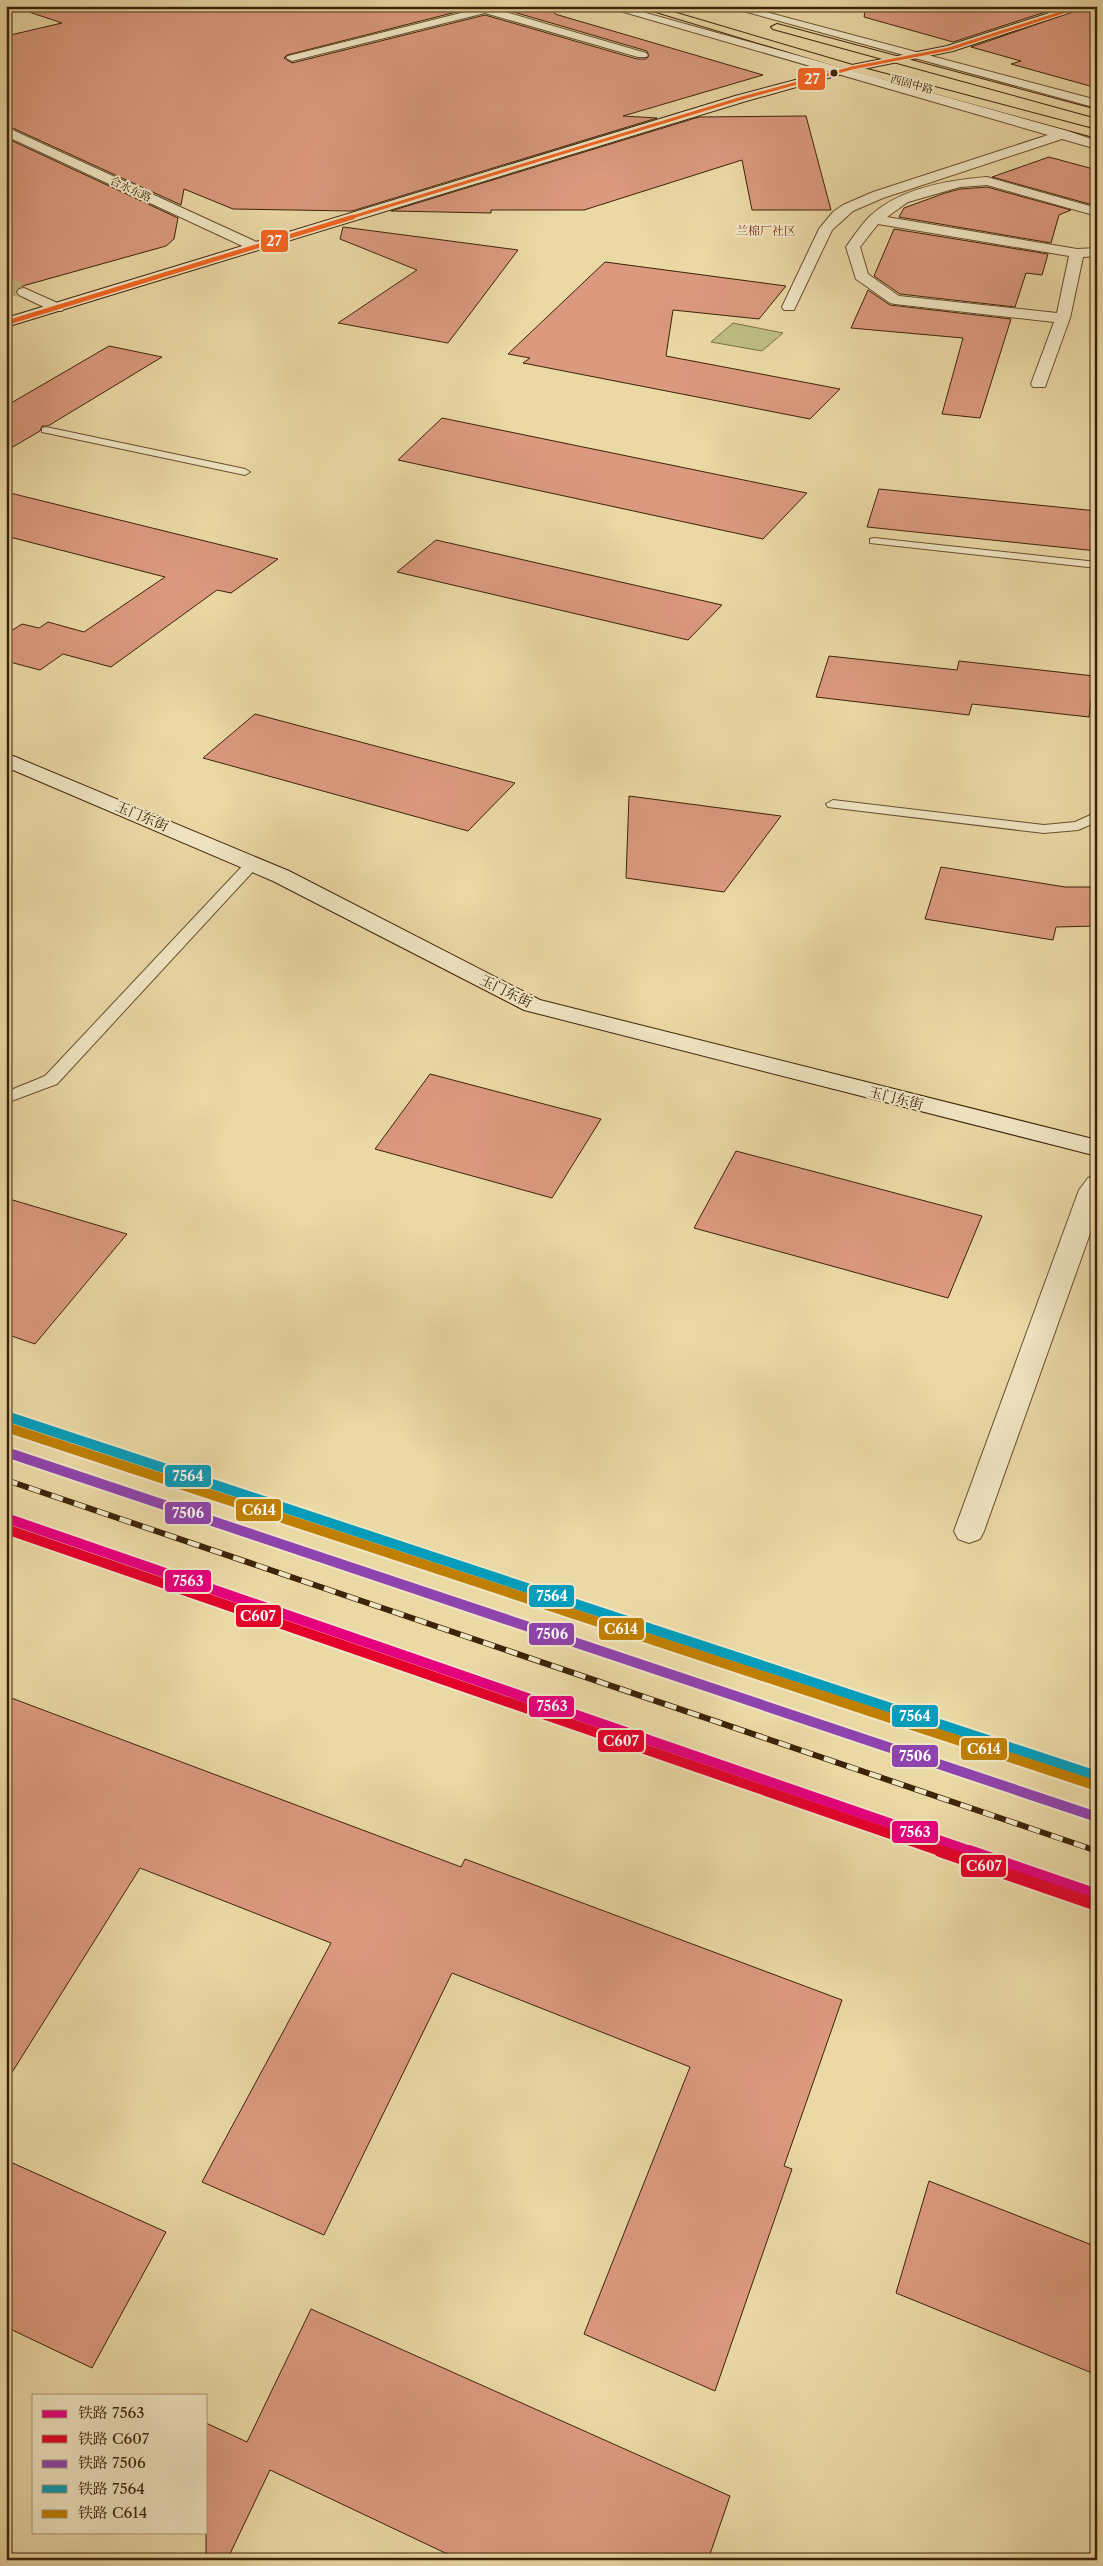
<svg xmlns="http://www.w3.org/2000/svg" width="1103" height="2566" viewBox="0 0 1103 2566" font-family="'Libre Caslon Text','Noto Serif SC',serif">
  <rect width="100%" height="100%" fill="#ead8a5"/>
  <filter id="stains"><feTurbulence type="fractalNoise" baseFrequency=".004" numOctaves="4"/><feColorMatrix values="0 0 0 0 .2 0 0 0 0 .09 0 0 0 0 .02 0 0 0 .5 -.17"/></filter>
  <radialGradient id="worn" r=".72"><stop offset=".6" stop-color="#630" stop-opacity="0"/><stop offset="1" stop-color="#630" stop-opacity=".3"/></radialGradient>
  <path fill="#bcbd82" stroke="#7c7044" d="M733,323L783,333L762,351L711,342Z"/>
  <path fill="#db997e" stroke="#3d2307" d="M29,6H465L468,9L287,55L284,58L292,63L485,15L637,59H646L649,56L647,51L493,6H554L555,14L763,75L623,116L657,118L352,211L233,209L184,189L181,205L6,125V36L62,23L29,12Z
    M866,6H1064L953,42L864,17Z
    M1090,6H1097V88L1011,64L1021,61L971,47Z
    M806,116L831,210H752L742,160L584,210H491V213L391,211L699,117Z
    M6,138L178,218L174,239L166,246L19,287L6,293Z
    M1049,157L1097,170V201L1089,204L992,177Z
    M987,187L1071,210L1059,215L1051,243L899,217L904,208L945,193L960,189Z
    M343,227L473,244L518,250L448,343L338,323L417,270L340,239Z
    M894,229L1048,254L1042,275L1026,273L1015,307L900,294L874,276Z
    M605,262L786,286L759,319L673,310L666,356L840,389L810,419L523,363L530,358L508,354Z
    M868,290L890,305L1011,319L980,418L942,414L963,338L851,328Z
    M109,346L162,357L48,426H42L40,431L6,451V406Z
    M442,418L807,493L763,539L398,460Z
    M879,489L1097,511V551L867,527Z
    M6,492L278,559L231,593L217,590L111,667L63,654L40,670L6,661V634L22,624L39,628L48,622L84,632L165,577L6,536Z
    M436,540L722,605L688,640L397,572Z
    M829,656L957,670L959,661L1094,676L1089,717L972,704L969,715L816,697Z
    M255,714L515,783L468,831L203,758Z
    M629,796L781,816L724,892L626,878Z
    M941,867L1065,887H1097V926L1056,927L1053,940L925,919Z
    M430,1074L601,1119L552,1198L375,1149Z
    M736,1151L982,1216L948,1298L694,1228Z
    M6,1198L127,1234L35,1344L6,1334Z
    M6,1696L461,1867L465,1859L842,2000L784,2166L792,2169L715,2391L584,2334L690,2067L452,1973L324,2235L202,2182L331,1943L140,1868L6,2082Z
    M6,2160L166,2232L92,2368L6,2327Z
    M929,2181L1097,2247V2375L896,2293Z
    M311,2309L730,2496L708,2560H460L270,2470L227,2560H206V2423L247,2442Z"/>
  <g fill="none" stroke-linecap="round" stroke-linejoin="round">
    <path stroke="#c7b485" stroke-width="15" stroke-dasharray="15 8" stroke-linecap="butt" d="M6,284L24,292"/>
    <g stroke="#68502e" stroke-width="2">
      <path id="lane" d="M46,427L245,469L250,472L245,475L42,432V428Z
        M874,538L1097,562V568L870,543V539Z
        M833,800L1044,825L1075,822L1097,812V822L1078,830L1044,833L828,807L826,804Z
        M253,859L258,860L260,863L258,866L57,1084L6,1103V1092L45,1076L248,860Z"/>
    </g>
    <g stroke="#68502e" stroke-width="2">
      <path id="street" d="M467,6H485L646,53L648,55L646,57H638L485,13L292,61L286,58L288,56L473,10Z
        M603,6H621L1068,131L1097,141V149L1062,139L883,198L853,211L832,230L794,310H784L782,307L819,229L833,212L843,205L873,192L1048,135Z
        M725,6H743L1097,100V108Z
        M6,127L261,244L263,247L256,251L251,250L6,136Z
        M987,177L1097,208V216L987,185L960,187L908,202L887,217L1077,249L1097,248V256L1083,257L1070,318L1045,387H1033L1031,384L1054,322L895,304L890,303L856,279L846,247C853,237 861,225 870,216C900,188 948,180 987,177ZM878,224L1069,256L1057,313L899,296L868,274L860,247Z
        M24,288L62,305L64,308L62,311H52L19,295L17,292L19,289Z
        M1097,1175V1214L984,1531L980,1539L969,1543L958,1539L954,1531L1079,1190L1088,1178Z"/>
    </g>
    <g stroke="#3d2307" stroke-width="2">
      <path id="secondary" d="M1071,6H1088L953,51L853,71L743,102L6,327V318L735,96L852,65L947,46Z
        M6,753L289,871L540,1000L1097,1140V1156L524,1010L273,881L6,767Z"/>
    </g>
    <g stroke="#3d2307" stroke-width="2">
      <path id="primary" d="M636,6H653L856,66L1097,130V138L848,70Z
        M777,24L1097,110V118L773,29L771,27Z"/>
    </g>
    <use href="#lane" fill="#f1e6c4" fill-rule="evenodd"/>
    <use href="#street" fill="#f1e6c4" fill-rule="evenodd"/>
    <use href="#secondary" fill="#f1e6c4" fill-rule="evenodd"/>
    <use href="#primary" fill="#ead8a5" fill-rule="evenodd"/>
    <g stroke="#3d2307" stroke-width="6">
      <path id="rail" d="M6,1480L1097,1851"/>
    </g>
    <use href="#rail" stroke="#f1e6c4" stroke-width="4.5" stroke-dasharray="12" stroke-linecap="butt"/>
    <g stroke="#f1e6c4" stroke-width="5">
      <path id="bus-1-far1" d="M349,218L739,99L852,68L949,49L1082,6"/>
    </g>
    <g stroke="#f1e6c4" stroke-width="6">
      <path id="bus-1" d="M6,323L353,217"/>
    </g>
    <use href="#bus-1-far1" stroke="#f26522" stroke-width="3"/>
    <use href="#bus-1" stroke="#f26522" stroke-width="4.5"/>
    <g stroke="#f1e6c4" stroke-width="14">
      <path id="rail-1-far1" d="M6,1518L973,1852"/>
    </g>
    <g stroke="#f1e6c4" stroke-width="16">
      <path id="rail-1" d="M969,1851L1097,1895"/>
    </g>
    <g stroke="#f1e6c4" stroke-width="14">
      <path id="rail-2-far1" d="M6,1529L943,1852"/>
    </g>
    <g stroke="#f1e6c4" stroke-width="16">
      <path id="rail-2" d="M940,1851L1094,1904"/>
    </g>
    <g stroke="#f1e6c4" stroke-width="14">
      <path id="rail-3" d="M6,1452L1097,1817"/>
    </g>
    <g stroke="#f1e6c4" stroke-width="14">
      <path id="rail-4" d="M6,1416L1097,1776"/>
    </g>
    <g stroke="#f1e6c4" stroke-width="14">
      <path id="rail-5" d="M6,1427L1094,1785"/>
    </g>
    <use href="#rail-1-far1" stroke="#e5007d" stroke-width="10"/>
    <use href="#rail-1" stroke="#e5007d" stroke-width="12"/>
    <use href="#rail-2-far1" stroke="#e4002b" stroke-width="10"/>
    <use href="#rail-2" stroke="#e4002b" stroke-width="12"/>
    <use href="#rail-3" stroke="#8e44ad" stroke-width="10"/>
    <use href="#rail-4" stroke="#069cba" stroke-width="10"/>
    <use href="#rail-5" stroke="#bf7f02" stroke-width="10"/>
  </g>
  <circle fill="#3d2307" stroke="#f1e6c4" stroke-width="2" cx="834" cy="73" r="4.5"/>
  <g text-anchor="middle" dominant-baseline="central" stroke-width="4" stroke-linejoin="round" paint-order="stroke">
    <g font-size="11" fill="#3d2307" stroke="#f1e6c4">
      <text transform="translate(912 84) rotate(15)">西固中路</text>
      <text transform="translate(131 189) rotate(25)">合水东路</text>
    </g>
    <g font-size="12" fill="#7a1f14" stroke="#f1e6c4">
      <text x="766" y="230">兰棉厂社区</text>
    </g>
    <g font-size="14" fill="#3d2307" stroke="#f1e6c4">
      <text transform="translate(142 816) rotate(23)">玉门东街</text>
      <text transform="translate(506 991) rotate(26)">玉门东街</text>
      <text transform="translate(896 1098) rotate(14)">玉门东街</text>
    </g>
  </g>
  <g stroke="#f1e6c4" stroke-width="2">
    <rect x="797" y="67" width="29" height="24" rx="5" fill="#f26522"/>
    <rect x="260" y="229" width="29" height="24" rx="5" fill="#f26522"/>
    <rect x="164" y="1464" width="48" height="24" rx="5" fill="#069cba"/>
    <rect x="235" y="1498" width="47" height="24" rx="5" fill="#bf7f02"/>
    <rect x="164" y="1501" width="48" height="24" rx="5" fill="#8e44ad"/>
    <rect x="164" y="1569" width="48" height="24" rx="5" fill="#e5007d"/>
    <rect x="528" y="1584" width="47" height="24" rx="5" fill="#069cba"/>
    <rect x="235" y="1604" width="47" height="24" rx="5" fill="#e4002b"/>
    <rect x="598" y="1617" width="47" height="24" rx="5" fill="#bf7f02"/>
    <rect x="528" y="1622" width="47" height="24" rx="5" fill="#8e44ad"/>
    <rect x="528" y="1695" width="47" height="23" rx="5" fill="#e5007d"/>
    <rect x="891" y="1704" width="48" height="24" rx="5" fill="#069cba"/>
    <rect x="597" y="1729" width="48" height="24" rx="5" fill="#e4002b"/>
    <rect x="960" y="1737" width="48" height="24" rx="5" fill="#bf7f02"/>
    <rect x="891" y="1744" width="48" height="24" rx="5" fill="#8e44ad"/>
    <rect x="891" y="1820" width="48" height="24" rx="5" fill="#e5007d"/>
    <rect x="960" y="1854" width="47" height="24" rx="5" fill="#e4002b"/>
  </g>
  <g font-size="14" text-anchor="middle" font-weight="bold" fill="#fff">
    <text x="812" y="84">27</text>
    <text x="274" y="246">27</text>
    <text x="188" y="1481">7564</text>
    <text x="259" y="1515">C614</text>
    <text x="188" y="1518">7506</text>
    <text x="188" y="1586">7563</text>
    <text x="552" y="1601">7564</text>
    <text x="258" y="1621">C607</text>
    <text x="621" y="1634">C614</text>
    <text x="552" y="1639">7506</text>
    <text x="552" y="1711">7563</text>
    <text x="915" y="1721">7564</text>
    <text x="621" y="1746">C607</text>
    <text x="984" y="1754">C614</text>
    <text x="915" y="1761">7506</text>
    <text x="915" y="1837">7563</text>
    <text x="984" y="1871">C607</text>
  </g>
  <rect width="1103" height="2566" fill="none" stroke="#ead8a5" stroke-width="25"/>
  <rect x="8" y="8" width="1088" height="2551" fill="none" stroke="#3d2307" stroke-width="2.5"/>
  <rect x="12" y="12" width="1078" height="2541" fill="none" stroke="#3d2307"/>
  <rect x="32" y="2394" width="175" height="140" fill="#f1e6c4" stroke="#a99878"/>
  <rect x="42" y="2410" width="25" height="8" fill="#e5007d" stroke="#a99878"/>
  <text x="78" y="2418" font-size="15" fill="#3d2307">铁路 7563</text>
  <rect x="42" y="2435" width="25" height="8" fill="#e4002b" stroke="#a99878"/>
  <text x="78" y="2444" font-size="15" fill="#3d2307">铁路 C607</text>
  <rect x="42" y="2460" width="25" height="8" fill="#8e44ad" stroke="#a99878"/>
  <text x="78" y="2468" font-size="15" fill="#3d2307">铁路 7506</text>
  <rect x="42" y="2485" width="25" height="8" fill="#069cba" stroke="#a99878"/>
  <text x="78" y="2494" font-size="15" fill="#3d2307">铁路 7564</text>
  <rect x="42" y="2510" width="25" height="8" fill="#bf7f02" stroke="#a99878"/>
  <text x="78" y="2518" font-size="15" fill="#3d2307">铁路 C614</text>
  <rect width="100%" height="100%" filter="url(#stains)"/>
  <rect width="100%" height="100%" fill="url(#worn)"/>
</svg>
